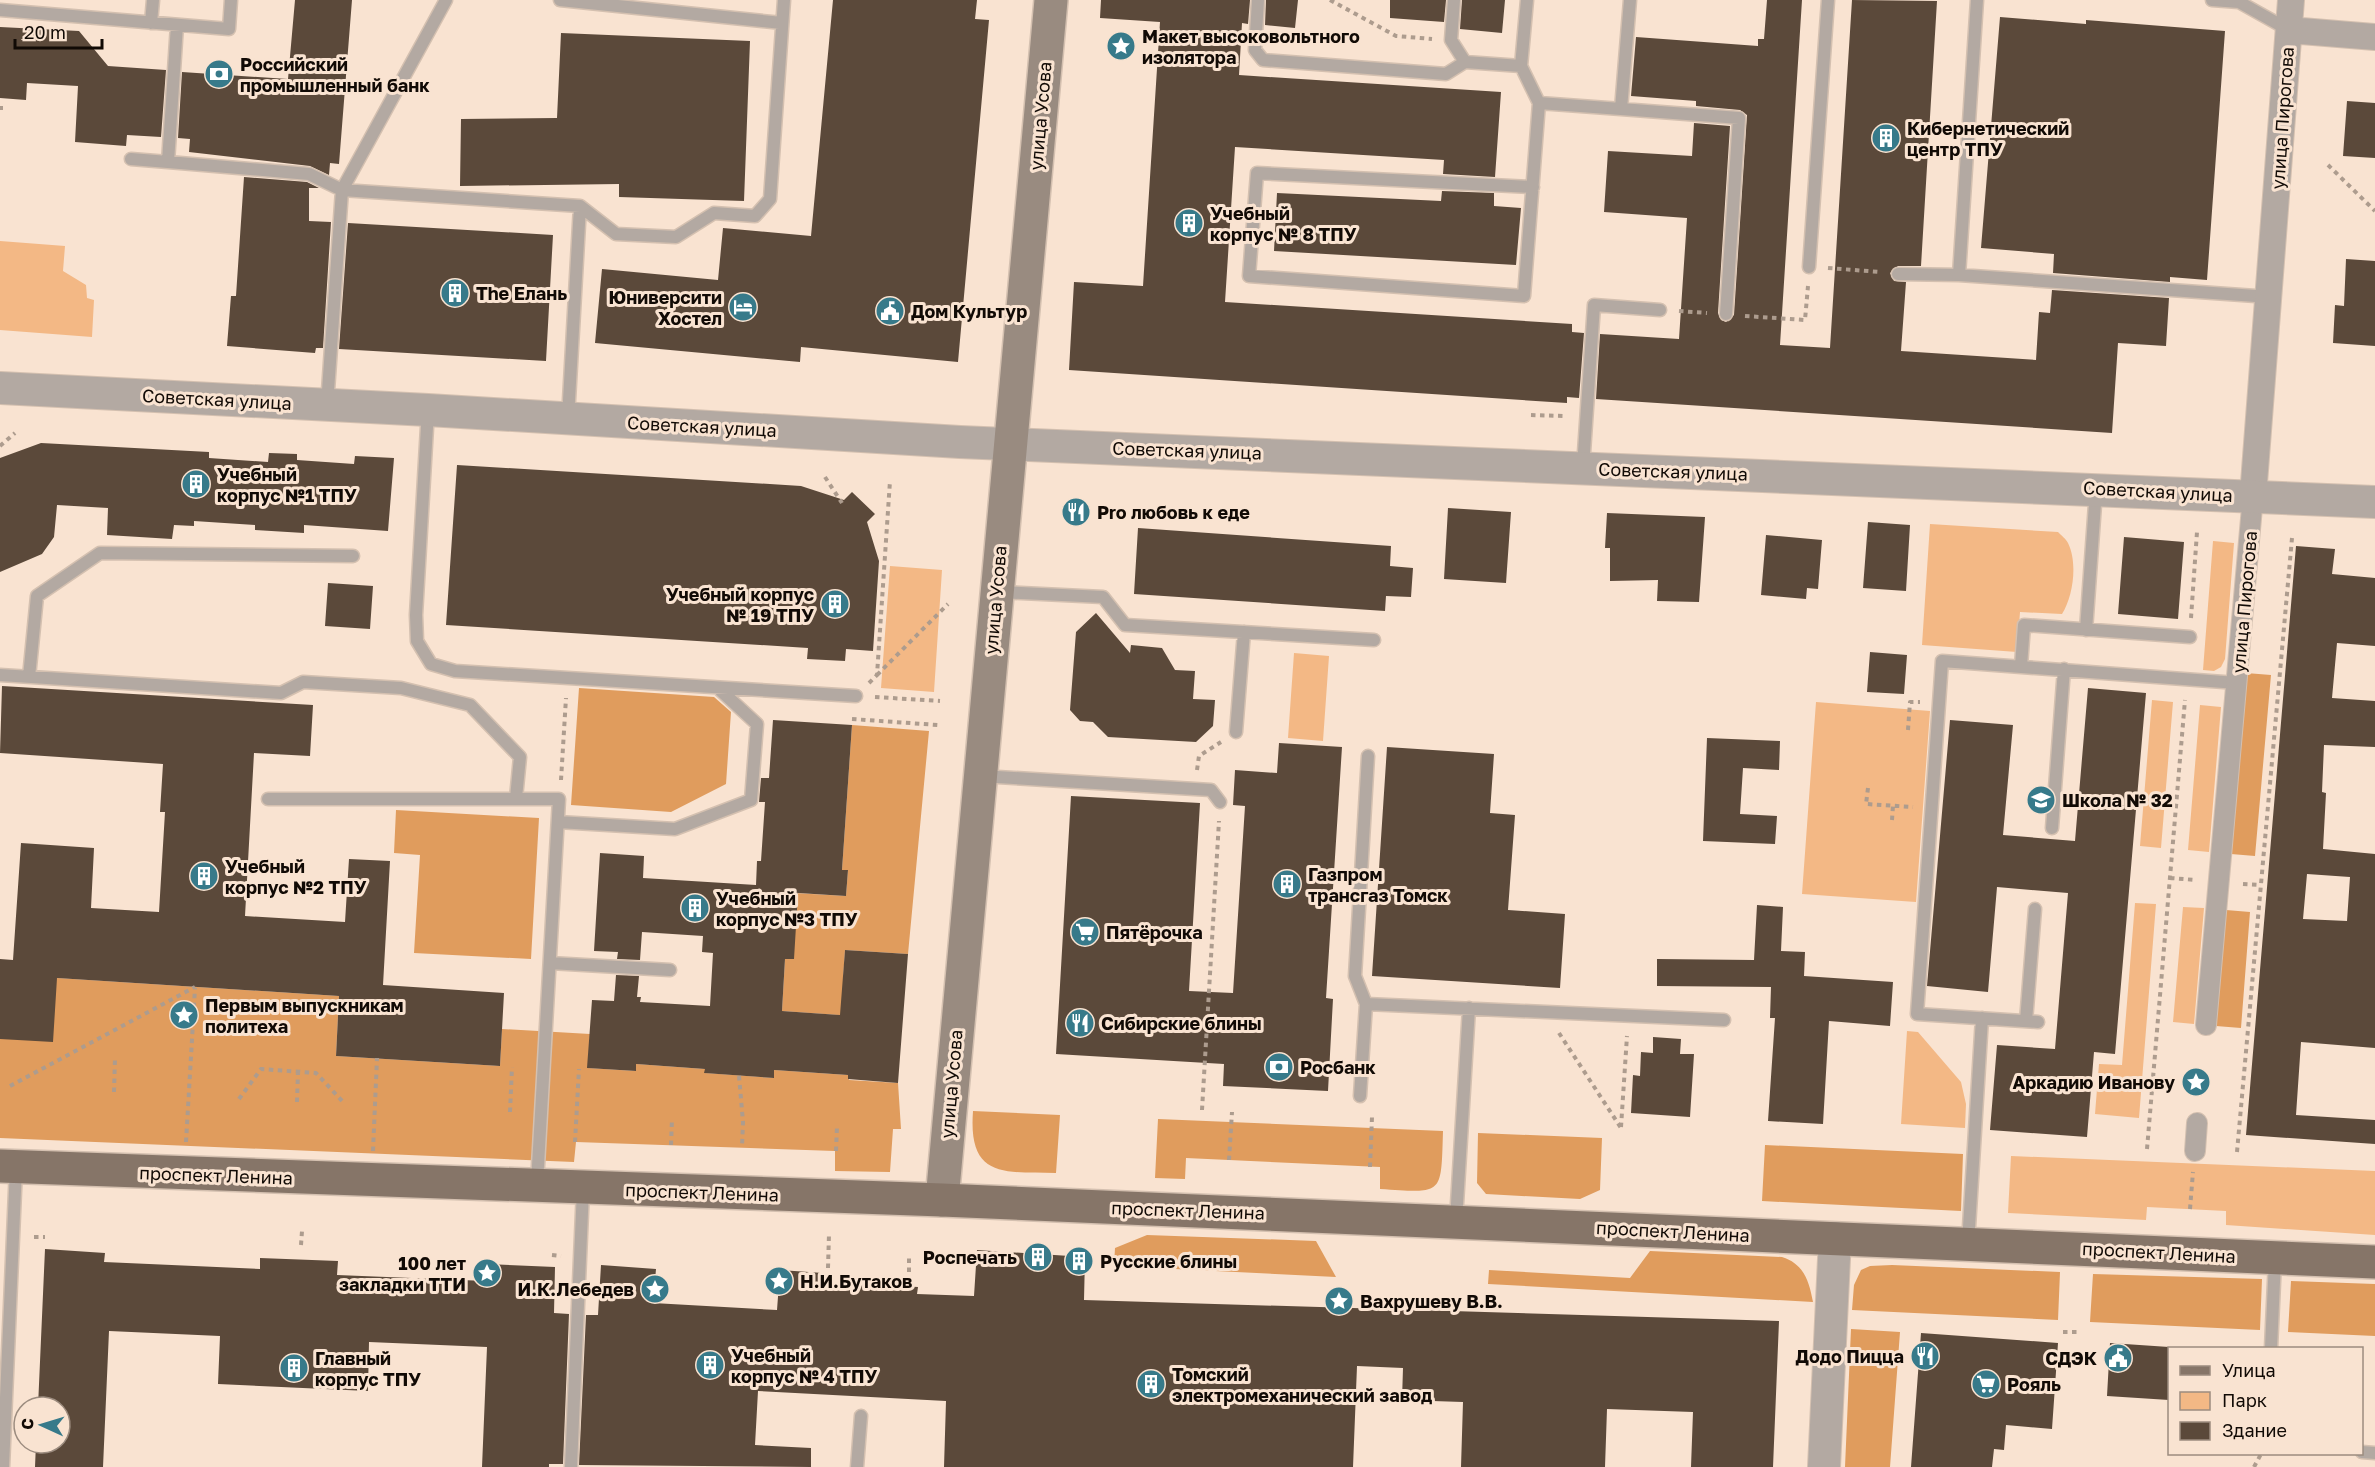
<svg xmlns="http://www.w3.org/2000/svg" width="2375" height="1467" viewBox="0 0 2375 1467" font-family="'Golos Text',sans-serif">
  <rect width="100%" height="100%" fill="#f9e3d1"/>
  <path fill="#f3b885" d="M0,241L65,246L63,271L86,285L87,298L94,300L92,337L0,330Z
    M1930,524L2058,532C2061,535 2066,539 2068,543C2078,563 2073,597 2062,614L2020,612L2017,652L1922,645Z
    M2213,541L2234,543L2225,659L2221,667L2214,671L2203,670Z
    M890,566L942,570L934,692L881,688Z
    M1294,653L1329,656L1323,741L1288,738Z
    M2152,700L2173,702L2161,848L2140,846Z
    M1816,702L1930,711L1916,902L1802,894Z
    M2200,705L2221,707L2209,852L2188,850Z
    M2135,903L2156,904L2139,1118L2095,1114L2099,1064L2122,1065Z
    M2183,907L2204,908L2194,1024L2173,1022Z
    M1907,1031L1918,1032L1961,1082L1966,1104L1965,1128L1901,1124Z
    M2011,1156L2375,1171V1235L2226,1225V1211L2147,1207L2146,1220L2008,1213Z"/>
  <path fill="#e09c5d" d="M2246,673L2271,675L2255,856L2231,854Z
    M579,688L714,697L731,712L726,784L671,812L571,805Z
    M852,725L929,731L908,954L845,950L843,979L853,1016L782,1011L785,959H794V893L846,896L848,870H842Z
    M396,810L539,818L531,959L414,953L420,855L394,853Z
    M2226,910L2250,912L2241,1028L2216,1026Z
    M57,978L339,996L336,1056L500,1066L502,1029L590,1034L588,1068L635,1071L636,1064L705,1069V1073L773,1078L774,1070L848,1075L849,1080L898,1083L901,1129H893L890,1172L835,1171V1151L576,1142L574,1162L0,1138V1039Z
    M973,1111L1060,1115L1056,1173C1003,1172 968,1178 973,1111Z
    M1158,1119L1443,1131C1441,1196 1444,1193 1380,1189V1167L1186,1158L1185,1179L1155,1178Z
    M1478,1133L1602,1138L1600,1190L1580,1199L1486,1194L1477,1183Z
    M1765,1145L1963,1154L1961,1211L1762,1201Z
    M1147,1235L1316,1241L1336,1277L1114,1266L1115,1248Z
    M1650,1251L1782,1257C1804,1264 1809,1281 1813,1302L1488,1284L1489,1270L1630,1278Z
    M1892,1265L2060,1272L2058,1320L1852,1310L1854,1285L1861,1270L1870,1266Z
    M2093,1274L2262,1279L2260,1330L2090,1322Z
    M2291,1281L2375,1284V1336L2288,1332Z
    M1851,1329L1900,1332L1890,1467H1845Z"/>
  <path fill="#5b493a" fill-rule="evenodd" d="M295,0H352L339,164L330,163L329,175L310,166L189,152L190,139L178,138L182,72L288,79Z
    M833,0H977L975,19L989,20L958,362L801,347L800,362L595,343L602,269L718,280L723,228L811,236Z
    M1101,0H1250L1248,24L1242,23L1239,75L1501,92L1495,177L1443,174L1444,160L1235,147L1225,302L1572,324V332L1584,333L1579,398L1567,397V403L1069,370L1074,282L1143,286L1160,22L1100,18Z
    M1266,0H1298L1295,28L1265,25Z
    M1390,0H1446L1444,22L1390,18Z
    M1462,0H1505L1502,33L1460,29Z
    M1767,0H1802L1780,345L1830,348L1852,0L1937,1L1921,266H1898L1890,273L1894,281L1906,282L1901,351L2036,360L2039,312L2050,313L2052,290L2169,298L2166,346L2118,343L2112,433L1596,399L1600,334L1679,339L1687,218L1604,212L1608,151L1692,156L1694,123L1730,126L1718,313L1721,320L1726,322L1734,315L1747,115L1740,110L1696,106V101L1631,96L1636,37L1758,46V39H1764Z
    M2000,17L2086,24V20L2225,31L2207,280L2170,277V282L2053,273L2054,254L1981,248Z
    M0,27L79,31L108,66L166,70L161,137L127,135L126,146L75,142L78,86L27,83L26,100L0,98Z
    M561,33L750,41L744,201L619,197V184L460,186L461,119L557,118Z
    M2347,101L2375,103V158L2343,156Z
    M244,177L307,182L319,188H309V221L331,222L323,348H316L315,353L227,346L231,296H236Z
    M1442,191L1494,193V206L1521,208L1516,265L1274,251L1277,193L1441,201Z
    M348,223L553,235L546,361L339,349Z
    M2346,259L2375,261V346L2333,343L2335,305L2344,306Z
    M41,443L209,452V458L268,462L269,453L297,454V460L354,464L355,456L394,458L388,531L304,525V533L255,530V525L194,521V526L174,525L172,539L107,535L108,508L57,505L54,537L42,554L0,572V458Z
    M457,465L801,486L844,500L852,492L875,514L867,522L879,561L873,651L846,649L845,661L807,659L808,648L446,625Z
    M1448,508L1511,512L1506,583L1444,579Z
    M1607,513L1705,517L1699,602L1657,601L1658,580L1610,581V548H1605Z
    M1868,522L1910,525L1906,591L1863,588Z
    M1138,528L1391,546L1390,566L1413,568L1411,597L1386,596L1385,611L1134,594Z
    M1766,535L1822,540L1818,589L1807,588L1806,599L1761,595Z
    M2124,537L2184,542L2178,619L2118,614Z
    M2296,546L2335,549L2332,574L2375,578V646L2337,643L2332,698L2375,701V747L2324,745L2322,792L2326,793L2323,849L2375,854V1048L2301,1042L2296,1115L2375,1120V1144L2246,1135ZM2307,874L2350,877L2347,921L2303,919Z
    M328,583L373,586L370,629L325,626Z
    M1096,613L1130,653L1131,645L1162,648L1175,670L1195,671L1193,699L1215,700L1213,726L1196,742L1108,737L1093,722L1080,721L1070,710L1076,632Z
    M1870,652L1907,655L1904,694L1867,692Z
    M2,686L313,705L310,756L254,753L245,916L345,922L349,859L390,861L383,985L504,993L500,1066L336,1056L339,996L57,978L53,1042L0,1039V959L13,960L21,843L94,848L91,908L159,912L165,812H160L163,764L0,753Z
    M2088,688L2146,693L2115,1054L2094,1052L2087,1137L1990,1130L1997,1045L2055,1049L2068,893L1997,887L1988,992L1927,986L1950,720L2013,725L2003,835L2075,841Z
    M773,720L852,725L842,870H848L846,896L798,893L794,959H785L782,1011L840,1015L845,950L908,954L898,1083L848,1079V1075L774,1070V1078L704,1073L705,1069L636,1064V1071L587,1068L592,1000L614,1001L616,975L639,976L637,997H641L640,1002L710,1006L713,953L702,952L703,936L642,932L640,960L617,959L618,952L594,951L600,853L644,856L643,878L756,885L757,861H761L765,802H759L761,778H769Z
    M1707,738L1780,741L1779,770L1743,768L1740,814L1777,816L1775,844L1703,841Z
    M1279,743L1342,747L1326,998L1333,999L1328,1091L1223,1086L1224,1064L1056,1054L1071,796L1200,803L1189,991L1233,993L1245,806L1233,805L1235,770L1277,773Z
    M1387,747L1494,754L1490,813L1515,815L1508,910L1565,914L1560,988L1372,976Z
    M1757,905L1783,907L1781,951L1805,952L1804,976L1893,982L1890,1026L1829,1021L1823,1124L1768,1121L1775,1018H1770L1771,987L1657,986V959L1754,960Z
    M1653,1037L1681,1039L1680,1054H1694L1690,1117L1631,1113L1633,1075L1640,1076L1641,1052L1653,1053Z
    M45,1249L105,1253L104,1262L260,1269V1258L338,1261L337,1275L486,1281L487,1264L555,1267L554,1313L569,1314L563,1464H549V1467H482L487,1347L369,1342L368,1391L218,1384L220,1336L109,1331L103,1467H35L36,1443H60V1407H38Z
    M977,1250L1085,1257L1084,1300L1779,1321L1773,1467H1691L1693,1412L1607,1409L1605,1467H1461L1463,1402L1402,1400L1403,1368L1357,1366L1353,1467H944L946,1401L758,1391L755,1445L811,1448V1467L579,1465L586,1315H598L601,1265L656,1269L653,1303L777,1310L780,1270L823,1273V1282L918,1287L917,1294L974,1296Z
    M1921,1333L2058,1343L2052,1429L2006,1425L2004,1450L1994,1449L1992,1467H1911Z
    M2110,1343L2169,1347V1400L2107,1396Z"/>
  <g fill="none" stroke-linecap="round" stroke-linejoin="round">
    <g stroke="#d4c0b0" stroke-width="15">
      <path id="service" d="M446,0L342,190L580,206L616,234L676,237L714,213L755,216L770,199L784,0
        M560,0L782,23
        M1258,0L1255,50L1263,60L1446,74L1465,62
        M1454,0L1451,40L1465,62L1521,66L1539,103L1524,296L1249,276L1257,173L1533,187
        M2212,0L2239,2L2289,30
        M0,10L229,29L231,0
        M151,23L153,0
        M177,25L168,162L309,174L342,190L327,405
        M1521,66L1527,0
        M1539,103L1621,109L1630,0
        M1621,109L1739,118L1726,314
        M131,159L168,162
        M1809,267L1828,0
        M1898,274L1959,275L2270,297
        M1959,275L1977,0
        M428,410L416,615L417,641L431,664L455,671L856,696
        M568,418L580,206
        M1583,467L1594,305L1660,310
        M1000,592L1103,597L1125,625L1374,640
        M2086,630L2096,490
        M2021,666L2024,625L2190,637
        M0,675L281,693L303,682L401,688L470,705L520,757L516,798
        M29,677L37,596L100,553L353,556
        M1236,732L1244,632
        M981,776L1211,790L1220,802
        M268,799H559L537,1183
        M558,822L675,829L751,800L757,724L718,688
        M2052,828L2064,669
        M550,963L670,970
        M1366,1004L1724,1020
        M2026,1021L2035,909
        M2038,1022L1917,1014L1942,661L2237,683
        M1360,1096L1366,1004L1355,976L1368,756
        M1456,1220L1469,1008
        M1968,1243L1982,1018
        M2271,1348L2275,1260
        M2362,1452L2375,1453
        M3,1467L16,1168
        M571,1467L583,1189
        M857,1467L861,1416"/>
    </g>
    <g stroke="#d4c0b0" stroke-width="22">
      <path id="pedestrian" d="M2206,1025L2253,496
        M2195,1151L2197,1123"/>
    </g>
    <g stroke="#d4c0b0" stroke-width="28">
      <path id="minor" d="M2289,30L2375,37
        M2253,496L2291,0"/>
    </g>
    <g stroke="#d4c0b0" stroke-width="34">
      <path id="tertiary" d="M0,388L428,410L960,442L2375,502
        M1824,1467L1835,1238"/>
    </g>
    <g stroke="#d4c0b0" stroke-width="36">
      <path id="secondary" d="M942,1200L1051,0"/>
    </g>
    <g stroke="#d4c0b0" stroke-width="36">
      <path id="primary" d="M0,1166L942,1200L2375,1262"/>
    </g>
    <path stroke="#ad9c8e" stroke-width="4" stroke-dasharray="4.5 4.5" stroke-linecap="butt" d="M1330,0L1396,36L1432,39
      M0,108H3
      M2328,165L2375,211
      M1828,268L1880,272
      M1679,311L1707,313
      M1745,316L1805,320L1808,286
      M1531,415L1565,416
      M0,446L15,433
      M825,477L842,503
      M2191,618L2197,532
      M877,675L948,604
      M869,683L877,675L890,481
      M875,697L940,701
      M852,719L938,725
      M1908,730L1910,702H1920
      M1197,770L1199,756L1221,742
      M561,780L566,698
      M1868,788L1866,804L1913,807
      M1892,820L1893,805
      M2170,878L2196,880
      M2243,884L2261,885
      M1559,1033L1621,1128
      M739,1076L743,1122L742,1147
      M10,1086L195,987
      M114,1092L115,1058
      M239,1099L261,1069L316,1073L345,1104
      M297,1102L298,1071
      M1202,1110L1219,821
      M510,1112L512,1067
      M1621,1127L1627,1036
      M186,1142L195,988
      M575,1142L579,1069
      M671,1145L672,1119
      M2147,1149L2185,700
      M373,1151L377,1058
      M836,1151L837,1126
      M2237,1152L2292,538
      M1229,1160L1232,1112
      M1370,1167L1372,1117
      M2190,1209L2193,1172
      M34,1237H45
      M301,1245L302,1231
      M552,1255L561,1256
      M828,1268L829,1234
      M909,1272V1255
      M2063,1332H2078
      M2254,1467L2261,1454"/>
    <use href="#service" stroke="#b3a9a2" stroke-width="12"/>
    <use href="#pedestrian" stroke="#b3a9a2" stroke-width="20"/>
    <use href="#minor" stroke="#b3a9a2" stroke-width="26"/>
    <use href="#tertiary" stroke="#b3a9a2" stroke-width="32"/>
    <use href="#secondary" stroke="#998b80" stroke-width="33"/>
    <use href="#primary" stroke="#867568" stroke-width="33"/>
  </g>
  <defs>
    <g id="sight-disc" transform="scale(1.5)"><circle r="9.5" fill="#377a8a" stroke="#f9e3d1"/><path d="M0-6L1.8-2.2L6-1.7L2.9 1.2L3.7 5.4L0 3.3L-3.7 5.4L-2.9 1.2L-6-1.7L-1.8-2.2Z" fill="#fff"/></g>
    <g id="bank-disc" transform="scale(1.5)"><circle r="9.5" fill="#377a8a" stroke="#f9e3d1"/><path d="M-6-4H6V4H-6ZM0-2.3a2.3 2.3 0 1 0 0 4.6a2.3 2.3 0 1 0 0-4.6Z" fill="#fff"/></g>
    <g id="building-disc" transform="scale(1.5)"><circle r="9.5" fill="#377a8a" stroke="#f9e3d1"/><path d="M-4-6H4V6H1V3H-1V6H-4ZM-2.5-4.3h1.7v1.8h-1.7ZM.8-4.3h1.7v1.8H.8ZM-2.5-1h1.7V.8h-1.7ZM.8-1h1.7V.8H.8Z" fill="#fff"/></g>
    <g id="hotel-disc" transform="scale(1.5)"><circle r="9.5" fill="#377a8a" stroke="#f9e3d1"/><path d="M-6-4.5h1.5V1H6V5H4.5V3h-9V5H-6ZM-4 0a1.8 1.8 0 1 1 3.6 0ZM.5 0V-2.5h3Q6-2.5 6 0Z" fill="#fff"/></g>
    <g id="civic-disc" transform="scale(1.5)"><circle r="9.5" fill="#377a8a" stroke="#f9e3d1"/><path d="M-.6-6.5H3V-4.5H.6V-3L4-1V1h2V6H-6V1h2V-1L-.6-3ZM-1.2 2.5V6h2.4V2.5Z" fill="#fff"/></g>
    <g id="restaurant-disc" transform="scale(1.5)"><circle r="9.5" fill="#377a8a" stroke="#f9e3d1"/><path d="M-5-6h1v4h1v-4h1v4h1v-4h1v5L-1.5 .5V6h-2V.5L-5-1ZM5-6V6H3V1.5H1.5Q1.5-4 5-6Z" fill="#fff"/></g>
    <g id="school-disc" transform="scale(1.5)"><circle r="9.5" fill="#377a8a" stroke="#f9e3d1"/><path d="M0-5L7-2L0 1L-7-2ZM-4 1L0 2.5L4 1V4Q0 6-4 4Z" fill="#fff"/></g>
    <g id="supermarket-disc" transform="scale(1.5)"><circle r="9.5" fill="#377a8a" stroke="#f9e3d1"/><path d="M-6-5.5h2.5l.6 2H6L4.5 2H-2.5L-4.4-4H-6ZM-1.5 3.2a1.3 1.3 0 1 0 .1 0ZM3 3.2a1.3 1.3 0 1 0 .1 0Z" fill="#fff"/></g>
  </defs>
  <g fill-rule="evenodd">
    <use href="#sight-disc" x="1121" y="46"/>
    <use href="#bank-disc" x="219" y="74"/>
    <use href="#building-disc" x="1886" y="138"/>
    <use href="#building-disc" x="1189" y="223"/>
    <use href="#building-disc" x="455" y="293"/>
    <use href="#hotel-disc" x="743" y="307"/>
    <use href="#civic-disc" x="890" y="311"/>
    <use href="#building-disc" x="196" y="484"/>
    <use href="#restaurant-disc" x="1076" y="512"/>
    <use href="#building-disc" x="835" y="604"/>
    <use href="#school-disc" x="2041" y="800"/>
    <use href="#building-disc" x="204" y="876"/>
    <use href="#building-disc" x="1287" y="884"/>
    <use href="#building-disc" x="695" y="908"/>
    <use href="#supermarket-disc" x="1085" y="932"/>
    <use href="#sight-disc" x="184" y="1015"/>
    <use href="#restaurant-disc" x="1080" y="1023"/>
    <use href="#bank-disc" x="1279" y="1067"/>
    <use href="#sight-disc" x="2196" y="1082"/>
    <use href="#building-disc" x="1038" y="1257"/>
    <use href="#building-disc" x="1079" y="1261"/>
    <use href="#sight-disc" x="487" y="1273"/>
    <use href="#sight-disc" x="779" y="1281"/>
    <use href="#sight-disc" x="655" y="1289"/>
    <use href="#sight-disc" x="1339" y="1301"/>
    <use href="#restaurant-disc" x="1925" y="1356"/>
    <use href="#civic-disc" x="2118" y="1358"/>
    <use href="#building-disc" x="710" y="1365"/>
    <use href="#building-disc" x="294" y="1368"/>
    <use href="#building-disc" x="1151" y="1384"/>
    <use href="#supermarket-disc" x="1986" y="1384"/>
  </g>
  <g text-anchor="middle" dominant-baseline="central" stroke-width="6" stroke-linejoin="round" paint-order="stroke">
    <g font-size="18" font-weight="bold" fill="#110a05" stroke="#f9e3d1" text-anchor="start">
      <text x="1142" y="36">Макет высоковольтного<tspan x="1142" dy="21">изолятора</tspan></text>
      <text x="240" y="64">Российский<tspan x="240" dy="21">промышленный банк</tspan></text>
      <text x="1907" y="128">Кибернетический<tspan x="1907" dy="21">центр ТПУ</tspan></text>
      <text x="1210" y="213">Учебный<tspan x="1210" dy="21">корпус № 8 ТПУ</tspan></text>
      <text x="476" y="293">The Елань</text>
      <text x="722" y="297" text-anchor="end">Юниверсити<tspan x="722" dy="21">Хостел</tspan></text>
      <text x="911" y="311">Дом Культур</text>
      <text x="217" y="474">Учебный<tspan x="217" dy="21">корпус №1 ТПУ</tspan></text>
      <text x="1097" y="512">Pro любовь к еде</text>
      <text x="814" y="594" text-anchor="end">Учебный корпус<tspan x="814" dy="21">№ 19 ТПУ</tspan></text>
      <text x="2062" y="800">Школа № 32</text>
      <text x="225" y="866">Учебный<tspan x="225" dy="21">корпус №2 ТПУ</tspan></text>
      <text x="1308" y="874">Газпром<tspan x="1308" dy="21">трансгаз Томск</tspan></text>
      <text x="716" y="898">Учебный<tspan x="716" dy="21">корпус №3 ТПУ</tspan></text>
      <text x="1106" y="932">Пятёрочка</text>
      <text x="205" y="1005">Первым выпускникам<tspan x="205" dy="21">политеха</tspan></text>
      <text x="1101" y="1023">Сибирские блины</text>
      <text x="1300" y="1067">Росбанк</text>
      <text x="2175" y="1082" text-anchor="end">Аркадию Иванову</text>
      <text x="1017" y="1257" text-anchor="end">Роспечать</text>
      <text x="1100" y="1261">Русские блины</text>
      <text x="466" y="1263" text-anchor="end">100 лет<tspan x="466" dy="21">закладки ТТИ</tspan></text>
      <text x="800" y="1281">Н.И.Бутаков</text>
      <text x="634" y="1289" text-anchor="end">И.К.Лебедев</text>
      <text x="1360" y="1301">Вахрушеву В.В.</text>
      <text x="731" y="1355">Учебный<tspan x="731" dy="21">корпус № 4 ТПУ</tspan></text>
      <text x="1904" y="1356" text-anchor="end">Додо Пицца</text>
      <text x="315" y="1358">Главный<tspan x="315" dy="21">корпус ТПУ</tspan></text>
      <text x="2097" y="1358" text-anchor="end">СДЭК</text>
      <text x="1172" y="1374">Томский<tspan x="1172" dy="21">электромеханический завод</tspan></text>
      <text x="2007" y="1384">Рояль</text>
    </g>
    <g font-size="18" fill="#110a05" stroke="#f9e3d1">
      <text transform="translate(1040 116) rotate(-85)">улица Усова</text>
      <text transform="translate(2282 118) rotate(-86)">улица Пирогова</text>
      <text transform="translate(217 399) rotate(3)">Советская улица</text>
      <text transform="translate(702 426) rotate(3)">Советская улица</text>
      <text transform="translate(1187 450) rotate(2)">Советская улица</text>
      <text transform="translate(1673 471) rotate(2)">Советская улица</text>
      <text transform="translate(2158 491) rotate(3)">Советская улица</text>
      <text transform="translate(995 600) rotate(-85)">улица Усова</text>
      <text transform="translate(2244 602) rotate(-85)">улица Пирогова</text>
      <text transform="translate(951 1084) rotate(-85)">улица Усова</text>
      <text transform="translate(216 1175) rotate(2)">проспект Ленина</text>
      <text transform="translate(702 1192) rotate(2)">проспект Ленина</text>
      <text transform="translate(1188 1210) rotate(2)">проспект Ленина</text>
      <text transform="translate(1673 1231) rotate(3)">проспект Ленина</text>
      <text transform="translate(2159 1252) rotate(3)">проспект Ленина</text>
    </g>
  </g>
  <rect x="2168" y="1347" width="195" height="108" fill="#f9e3d1" stroke="#9c8c7f" stroke-width="1.5"/>
  <rect x="2180" y="1366" width="30" height="9" fill="#867568" stroke="#9c8c7f" stroke-width="1.5"/>
  <text x="2222" y="1377" font-size="18" fill="#110a05">Улица</text>
  <rect x="2180" y="1392" width="30" height="18" fill="#f3b885" stroke="#9c8c7f" stroke-width="1.5"/>
  <text x="2222" y="1407" font-size="18" fill="#110a05">Парк</text>
  <rect x="2180" y="1422" width="30" height="18" fill="#5b493a" stroke="#9c8c7f" stroke-width="1.5"/>
  <text x="2222" y="1437" font-size="18" fill="#110a05">Здание</text>
  <g transform="translate(42 1425) rotate(274)"><circle r="28" fill="#f9e3d1" stroke="#9c8c7f" stroke-width="1.5"/>
  <path d="M0-4.5L10 22L0 15L-10 22Z" fill="#377a8a"/>
  <text y="-9" font-size="16" font-weight="bold" text-anchor="middle" fill="#110a05">С</text>
  </g>
  <path d="M15 39v9h87v-9" fill="none" stroke="#110a05" stroke-width="3"/>
  <text x="24" y="39" font-size="18" fill="#110a05" stroke="#f9e3d1" stroke-width="4.5" paint-order="stroke">20 m</text>
</svg>
